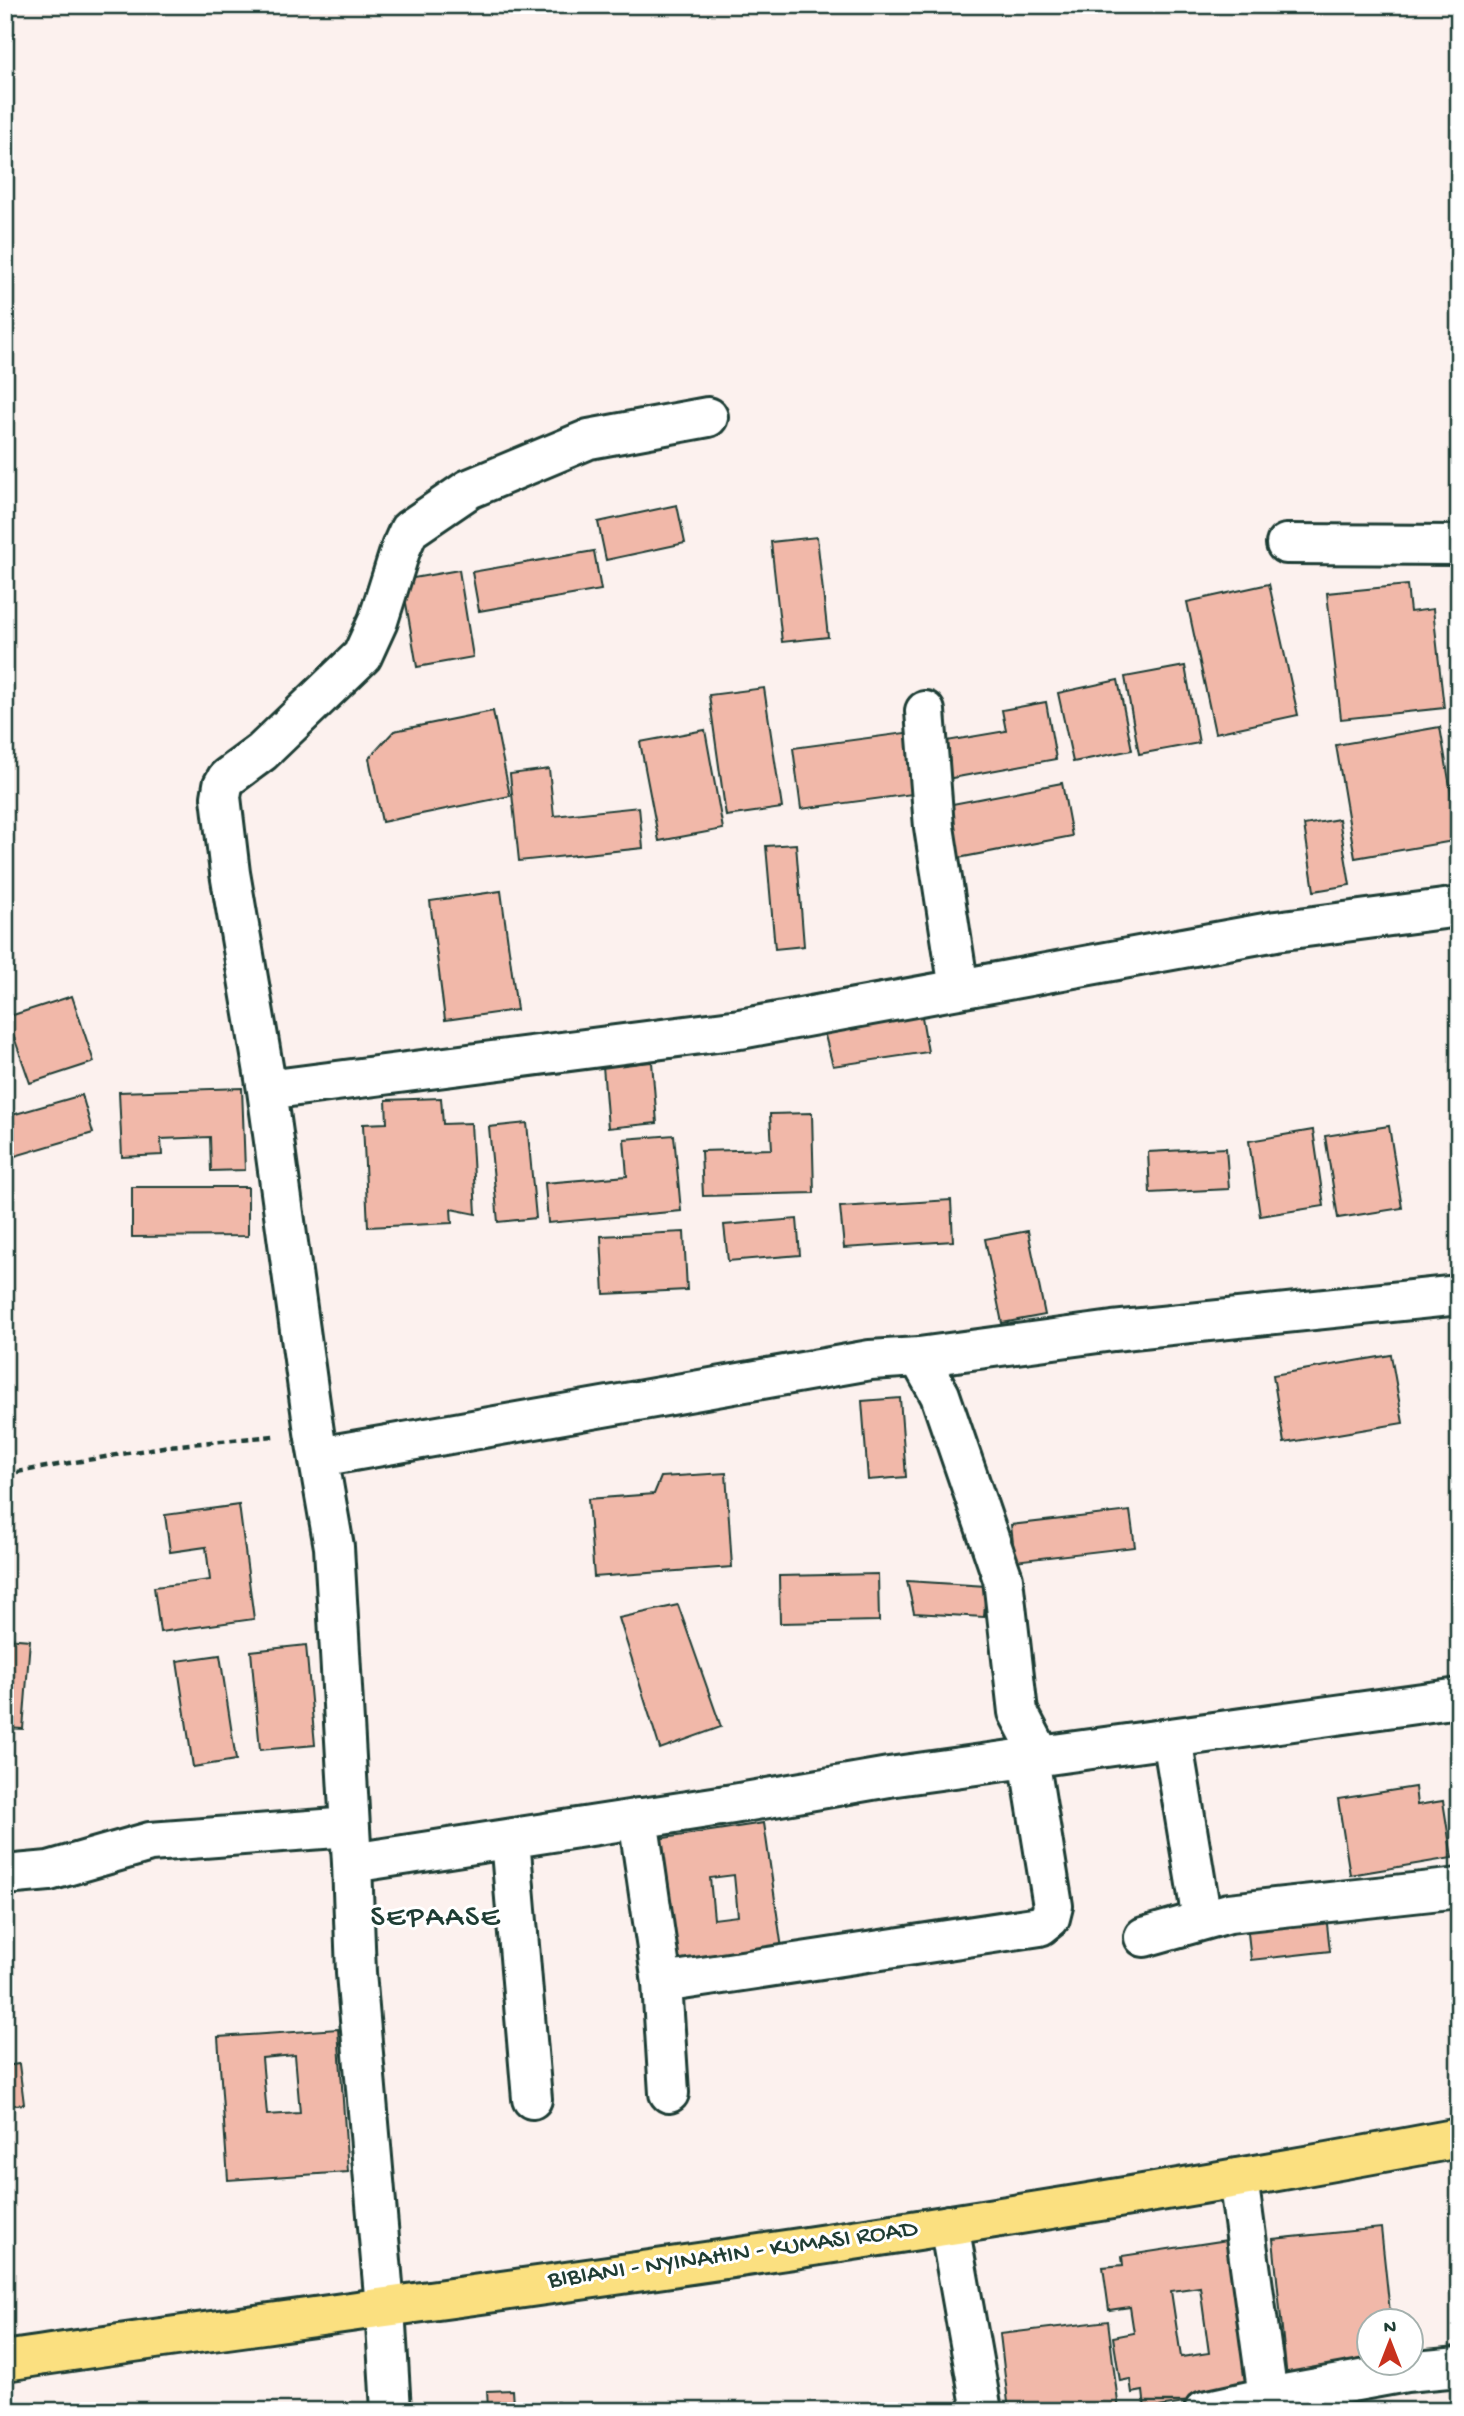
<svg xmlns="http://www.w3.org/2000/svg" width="1464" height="2416" viewBox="0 0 1464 2416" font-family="'Gochi Hand',sans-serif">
  <rect width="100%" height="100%" fill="#fcf1ee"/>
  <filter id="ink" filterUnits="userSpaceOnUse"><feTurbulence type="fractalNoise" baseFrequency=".0143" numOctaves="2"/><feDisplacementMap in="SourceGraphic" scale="14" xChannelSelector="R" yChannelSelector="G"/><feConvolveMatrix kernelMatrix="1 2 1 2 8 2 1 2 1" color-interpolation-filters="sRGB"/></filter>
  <g filter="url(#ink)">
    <path fill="#f1b8a9" stroke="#1f3d34" stroke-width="2" fill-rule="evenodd" d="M677,505L685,543L606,560L598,522Z
      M817,537L828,637L782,642L771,542Z
      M594,551L601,590L479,611L472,572Z
      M459,570L473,657L417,667L402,580Z
      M1269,584L1298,715L1215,733L1187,602Z
      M1407,585L1410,612L1433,609L1444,708L1341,719L1327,593Z
      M1185,666L1199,743L1139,754L1125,677Z
      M1118,680L1132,750L1073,762L1058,693Z
      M764,688L782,808L726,816L709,695Z
      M1046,702L1056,759L941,780L935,743L1006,731L1002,710Z
      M493,711L510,796L382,822L369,758L394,731Z
      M1440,727L1459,840L1355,858L1336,745Z
      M705,730L723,829L659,841L640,742Z
      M912,732L920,793L801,809L793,748Z
      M549,769L554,816L639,807L643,848L519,861L510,774Z
      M1062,783L1072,836L953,859L942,806Z
      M1339,819L1350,885L1314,891L1304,825Z
      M796,844L804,946L775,949L766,846Z
      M501,891L517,1010L445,1020L430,901Z
      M72,996L94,1062L30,1083L7,1017Z
      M921,1011L928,1052L833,1066L822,1024Z
      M652,1062L657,1123L608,1128L603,1066Z
      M242,1088L245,1170L211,1171L210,1137L161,1139L162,1155L122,1157L119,1092Z
      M82,1095L93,1133L5,1159V1117Z
      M441,1098L443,1124L471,1123L476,1214L451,1209L452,1223L368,1227L363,1124L387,1123L386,1100Z
      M812,1113L814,1193L703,1196L701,1151L772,1149L770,1114Z
      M527,1123L536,1218L498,1222L489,1127Z
      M1389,1126L1402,1208L1338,1218L1325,1136Z
      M1313,1130L1324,1206L1260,1216L1249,1141Z
      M674,1135L681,1211L548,1223L545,1183L627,1176L624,1139Z
      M1226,1148L1229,1189L1150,1193L1148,1152Z
      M132,1187H248V1236L132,1237Z
      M951,1200L953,1241L844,1248L840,1207Z
      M797,1219L800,1255L728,1261L724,1225Z
      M1028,1231L1045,1315L1002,1323L985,1239Z
      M684,1232L687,1290L604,1294L601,1236Z
      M1391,1355L1403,1423L1284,1443L1273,1375Z
      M900,1398L906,1477L868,1480L862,1401Z
      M726,1473L732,1567L594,1577L588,1499L654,1494L661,1477Z
      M239,1505L254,1619L160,1632L154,1587L210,1580L206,1547L170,1552L165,1515Z
      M1130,1511L1135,1547L1015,1561L1011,1525Z
      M878,1574L879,1621L780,1623L779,1576Z
      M907,1581L986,1586L984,1617L914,1613Z
      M678,1605L721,1727L660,1749L619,1618Z
      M5,1638L30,1640L23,1729L5,1728Z
      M306,1645L315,1745L260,1750L251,1651Z
      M220,1655L236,1760L193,1767L177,1661Z
      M1415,1787L1417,1805L1443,1801L1452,1858L1350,1875L1338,1799Z
      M764,1823L782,1949L675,1964L657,1839ZM734,1875L738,1916L714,1919L710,1878Z
      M1326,1915L1330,1951L1251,1960L1247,1924Z
      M338,2029L348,2172L228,2180L218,2037ZM295,2055L300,2113L267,2115L262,2058Z
      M19,2064L24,2104L5,2106V2066Z
      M1381,2228L1391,2322H1370V2364L1287,2379L1273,2239Z
      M8,2238L12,2270L5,2271V2239Z
      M1234,2239L1257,2392L1145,2409L1143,2391L1132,2393L1130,2379L1120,2381L1113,2337L1134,2333L1130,2307L1109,2310L1103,2267L1123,2265L1122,2256ZM1200,2287L1209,2353L1181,2357L1171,2291Z
      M1108,2321L1119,2411H1009L1000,2334Z
      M512,2390L513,2405L558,2402L559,2411H446L488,2408L487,2391Z"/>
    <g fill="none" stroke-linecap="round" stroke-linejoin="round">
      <g stroke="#1f3d34" stroke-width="44">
        <path id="minor" d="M1286,544L1459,545
          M925,711L934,827L959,989
          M267,1090L740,1029L1276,931L1459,907
          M919,1357L940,1395L1003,1579L1018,1712L1041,1756
          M319,1457L870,1360L919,1357L1113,1331L1459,1295
          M1172,1738L1202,1920
          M638,1818L662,1983L1040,1926L1050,1918L1053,1906L1029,1758
          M510,1839L532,2099
          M352,1863L733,1804L889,1777L1459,1698
          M5,1875L49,1871L150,1842L350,1827
          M1144,1937L1229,1913L1459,1888
          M662,1983L669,2093
          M1238,2178L1268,2397L1406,2372L1459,2367
          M949,2225L982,2411
          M391,2411L385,2307L356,1973L352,1863L334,1547L314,1432L267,1090L230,873L221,797L223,785L227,778L262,752L362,656L378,621L401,548L409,530L469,489L589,439L708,417
          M1204,2411L1268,2397"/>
      </g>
      <g stroke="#1f3d34" stroke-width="44">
        <path id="major" d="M5,2361C132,2341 259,2325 386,2307C744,2258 1103,2205 1459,2138"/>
      </g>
      <path stroke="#1f3d34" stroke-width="4.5" stroke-dasharray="7 5" stroke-linecap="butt" d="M5,1474L169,1446L274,1436"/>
      <use href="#minor" stroke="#fff" stroke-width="38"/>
      <use href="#major" stroke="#fbe080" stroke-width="38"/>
    </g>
  </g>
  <g text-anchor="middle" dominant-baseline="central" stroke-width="6" stroke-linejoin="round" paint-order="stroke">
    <g font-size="26" fill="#1f3d34" stroke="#fff">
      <text transform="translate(733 2256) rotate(-8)">BIBIANI - NYINAHIN - KUMASI ROAD</text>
    </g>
    <g font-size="30" letter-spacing="2" fill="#1f3d34" stroke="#fff">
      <text x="436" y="1919">SEPAASE</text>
    </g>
  </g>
  <rect width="1464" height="2416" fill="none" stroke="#fff" stroke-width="28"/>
  <rect x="14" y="14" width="1436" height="2388" fill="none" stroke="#1f3d34" stroke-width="2.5" filter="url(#ink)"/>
  <g transform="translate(1390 2342)"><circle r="33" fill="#ffffff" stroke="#a5b1ae" stroke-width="2"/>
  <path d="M0-5L12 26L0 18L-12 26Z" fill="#c8321e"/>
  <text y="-10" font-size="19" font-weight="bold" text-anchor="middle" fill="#1f3d34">N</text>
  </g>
</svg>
